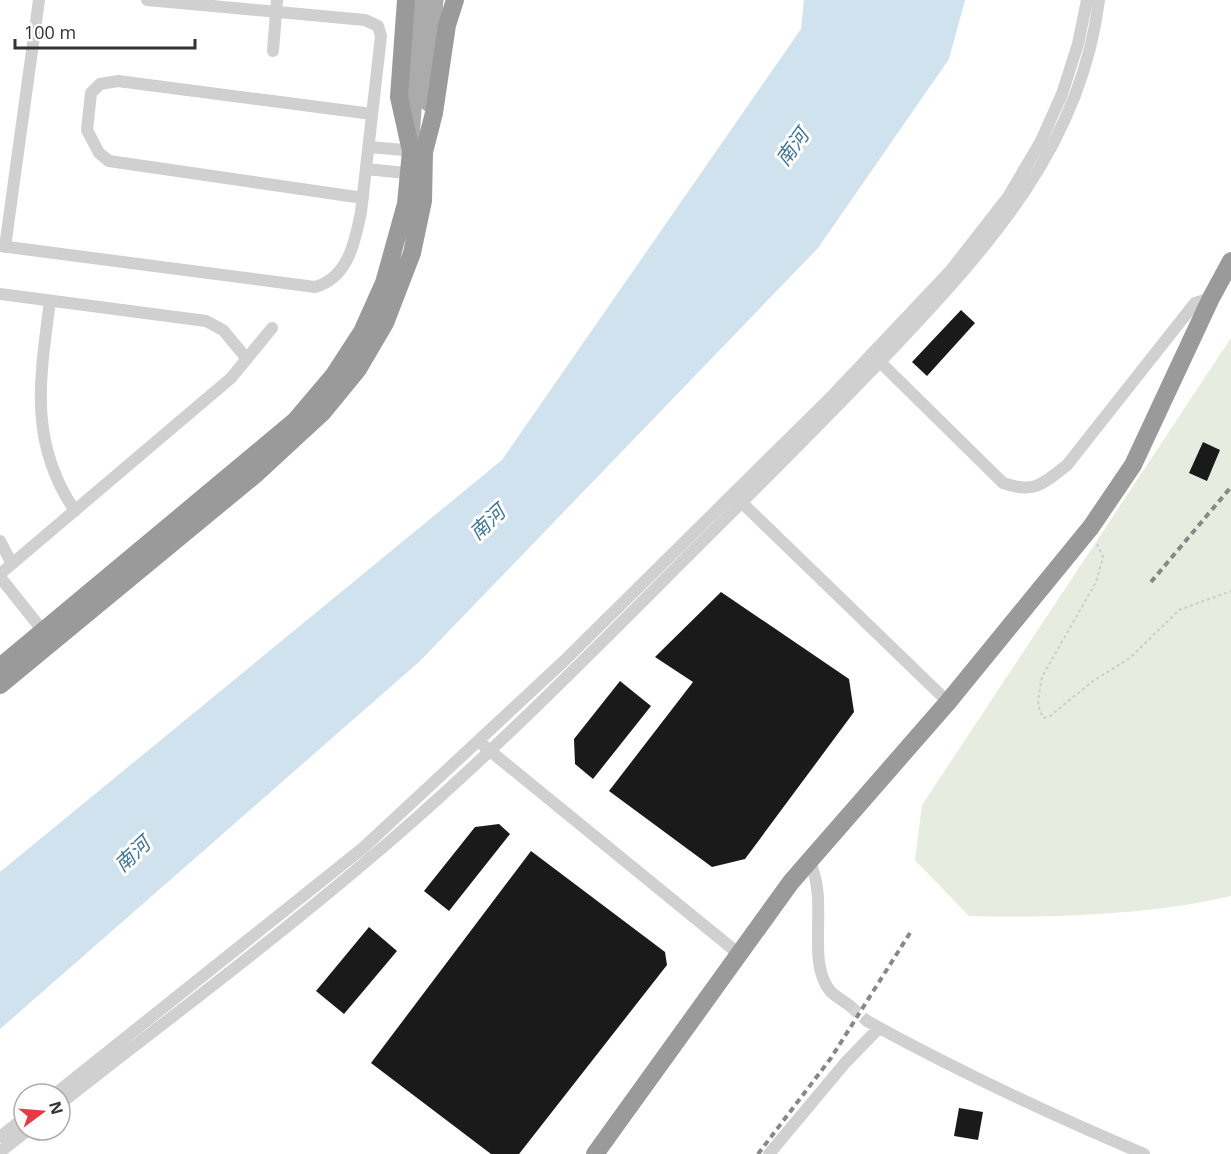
<svg xmlns="http://www.w3.org/2000/svg" width="1231" height="1154" viewBox="0 0 1231 1154" font-family="'Open Sans','Noto Sans SC',sans-serif">
  <rect width="100%" height="100%" fill="#fff"/>
  <path fill="#e6ecdf" d="M1231,338V896C1150,915 1052,918 969,916L915,860L922,805Z"/>
  <path fill="#cfe2ee" d="M804,0H965L949,59L818,248L420,661L0,1029V872L502,460L801,29Z"/>
  <path fill="#1a1a1a" d="M961,310L975,323L927,376L912,362Z
    M1203,442L1220,450L1207,481L1189,473Z
    M721,592L849,679L854,712L745,859L712,867L609,791L693,682L655,657Z
    M620,681L651,706L593,779L575,764L574,739Z
    M499,824L510,834L449,911L424,891L475,827Z
    M531,851L665,952L667,965L519,1154H491L371,1063Z
    M369,927L397,951L344,1014L316,991Z
    M959,1108L983,1112L978,1140L954,1136Z"/>
  <g fill="none" stroke-linecap="round" stroke-linejoin="round">
    <path stroke="#d6d6d6" stroke-width="12" stroke-dasharray="12 6" stroke-linecap="butt" d="M849,1005L867,1021"/>
    <path stroke="#cdcdcd" stroke-width="2" stroke-dasharray="3 3" stroke-linecap="butt" d="M1097,544L1103,557L1096,582L1042,677L1038,701L1040,712L1044,718L1050,716L1093,681L1130,658L1179,610L1231,591"/>
    <path stroke="#d0d0d0" stroke-width="12" d="M273,51L277,0
      M369,147L416,151
      M366,169L416,174
      M363,198L109,161L99,153L87,130L91,93L100,84L118,81L372,114
      M0,246L315,287C348,278 355,242 361,212L381,36L378,26L365,20L147,0
      M5,247L39,0
      M0,294L206,321L223,330L247,359
      M50,301C40,378 28,442 75,511
      M875,357L1003,483C1034,494 1043,484 1067,465L1195,303L1211,298
      M736,497L948,702
      M0,541L12,564
      M0,574L231,378L272,328
      M0,577L43,631
      M484,746L739,954
      M809,861C830,900 805,959 830,991C835,996 843,1001 849,1005
      M867,1021C957,1071 1050,1114 1144,1154
      M55,1094L363,848L564,661L829,399L951,270L1008,197L1041,141L1062,94L1078,44L1087,0
      M60,1104C163,1023 269,944 369,859C495,753 610,633 727,517C783,461 840,404 895,346C990,245 1081,145 1099,0
      M0,1137L24,1118
      M0,1152L28,1130
      M769,1154L845,1063L879,1028"/>
    <path stroke="#ababab" stroke-width="15" d="M428,104L436,0
      M412,138L422,0"/>
    <path stroke="#9a9a9a" stroke-width="18" d="M0,667L295,421L334,375L362,332L384,283L406,204L411,151L399,97L406,0
      M0,685L257,473L322,413L358,369L385,323L412,253L423,201L424,152L434,113L447,25L455,0
      M595,1154L791,882L948,702L1091,527L1133,465L1211,298L1231,261"/>
    <path stroke="#888" stroke-width="4" stroke-dasharray="6 4.5" stroke-linecap="butt" d="M1151,582L1231,487
      M758,1154L831,1058L910,933"/>
  </g>
  <g text-anchor="middle" dominant-baseline="central" stroke-width="6" stroke-linejoin="round" paint-order="stroke">
    <g font-size="20" font-style="italic" fill="#3f7597" stroke="#fff">
      <text transform="translate(792 147) rotate(-54)">南河</text>
      <text transform="translate(487 522) rotate(-43)">南河</text>
      <text transform="translate(132 854) rotate(-43)">南河</text>
    </g>
  </g>
  <g transform="translate(42 1112) rotate(74)"><circle r="28" fill="#ffffff" stroke="#adadad" stroke-width="1.5"/>
  <path d="M0-4.5L10 22L0 15L-10 22Z" fill="#e63946"/>
  <text y="-9" font-size="16" font-weight="bold" text-anchor="middle" fill="#333333">N</text>
  </g>
  <path d="M15 39v9h180v-9" fill="none" stroke="#333333" stroke-width="3"/>
  <text x="24" y="39" font-size="18" fill="#333333" stroke="#ffffff" stroke-width="4.5" paint-order="stroke">100 m</text>
</svg>
